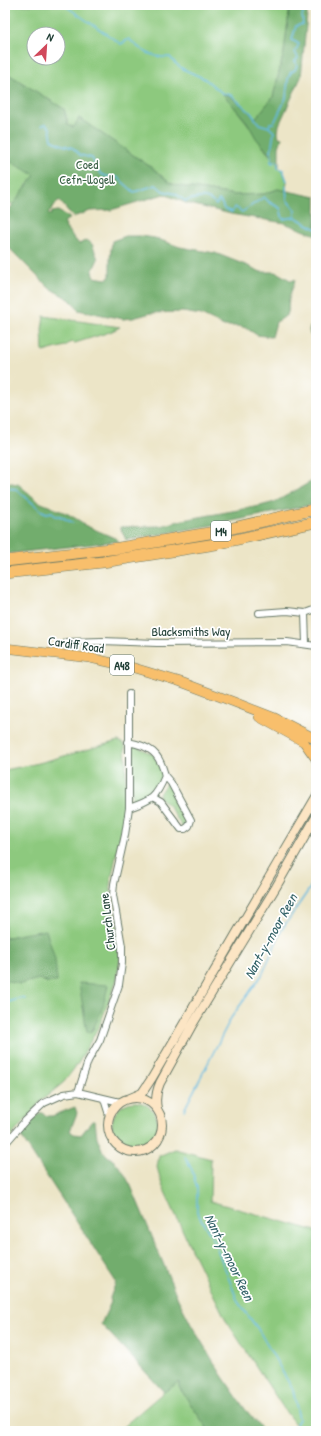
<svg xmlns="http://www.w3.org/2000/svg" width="321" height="1436" viewBox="0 0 321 1436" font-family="'Patrick Hand',sans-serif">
  <rect width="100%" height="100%" fill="#fff"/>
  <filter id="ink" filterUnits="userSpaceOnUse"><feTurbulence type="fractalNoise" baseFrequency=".025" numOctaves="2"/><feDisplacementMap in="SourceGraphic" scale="8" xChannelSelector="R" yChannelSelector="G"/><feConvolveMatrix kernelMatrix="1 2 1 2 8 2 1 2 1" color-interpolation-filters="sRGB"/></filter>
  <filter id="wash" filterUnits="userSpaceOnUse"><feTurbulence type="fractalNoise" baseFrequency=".012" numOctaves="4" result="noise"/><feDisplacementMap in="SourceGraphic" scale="16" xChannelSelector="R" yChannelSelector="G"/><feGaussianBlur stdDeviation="0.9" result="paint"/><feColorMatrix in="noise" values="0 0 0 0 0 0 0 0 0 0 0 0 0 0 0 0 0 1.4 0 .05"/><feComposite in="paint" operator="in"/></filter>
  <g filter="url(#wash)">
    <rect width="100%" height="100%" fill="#ece5c7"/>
    <path fill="#8dc97e" stroke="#568359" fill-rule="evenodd" d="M5,5H290L284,52L273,97L255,119L251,113L223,93C231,103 239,113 247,123C256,134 265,155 278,162V168L283,170L287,181L286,191L278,189L264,194L235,195L179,186L170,183L152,168L79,118L74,128L68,125L67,119L64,109L5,72ZM34,34H58V58H34Z
      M5,159L36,175L27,185L13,205L5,200Z
      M44,316L120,327L110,332L75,343L71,342L65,346L43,352L42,329Z
      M118,741L122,743L125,745L126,762L125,815L110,884L120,948V959L117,979L100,1024L79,1062L64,1082L41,1101L5,1144V980L20,984L39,979L46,982L57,981L23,934L5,938V770L39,763ZM80,984L92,985L94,1028L90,1033L87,1032Z
      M134,745L154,755L163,772L161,781L151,797L132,805V747Z
      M166,783H168L189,819L187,826L182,827L169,806L160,798L159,794Z
      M112 1125a23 23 0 1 1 46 0a23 23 0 1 1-46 0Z
      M175,1149L211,1159L210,1201L316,1231V1431H300L286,1412L227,1322L192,1251L162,1185L157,1167L159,1156Z
      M179,1382V1387L209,1431H118L166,1390Z"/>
    <path fill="#72ad6d" stroke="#487550" d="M290,5H308L301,77L279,125L278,133L279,137L282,138L279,147V169L278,168L277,162L275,161L273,163L271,162L272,157L256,138L247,122L222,93C233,96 249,110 255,119L273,97L284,52Z
      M5,72L64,109L68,125L74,127L79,118L152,168L170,183L179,186L235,195L264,194L278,189L316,197V235L284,223L231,214L186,203L164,194L111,210L90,211L73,217L59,200L48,213L51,215L52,212L58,211L70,218L64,222L66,225L65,227L79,244L87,240L92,244L98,259L92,272L94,277L106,279L110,277V258L112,241L126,236H141L155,238L180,247L215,253L248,266L261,272H276L292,281L295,279C295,285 291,290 290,295C285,312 295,312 276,322L272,337L257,335L246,328L238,326H224L201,315L183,312L151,313L133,318L123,319L78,310L76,306L69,299L49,288L5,244V215L35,175L5,159Z
      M315,326L316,328V339L310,335L309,330L310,327Z
      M316,479V504L213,525L126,540L120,527L160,526L183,520L260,506L275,502Z
      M5,482L18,484L39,502L68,514L80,521L82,524L117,539L119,541L5,554Z
      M46,930L55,959L57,982H46L39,979L20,984L5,980V938L23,934Z
      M79,983L108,985C105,1001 100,1019 90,1033L87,1032Z
      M75,1107L77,1113L70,1131L74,1134L81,1135L92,1121H95L97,1137L103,1152L114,1161L122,1170L131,1186L178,1299L192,1326L221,1374L245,1409L264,1431H209L179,1387V1382L164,1392L101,1324L111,1302L110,1298L116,1282L20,1135L28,1124L41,1112L47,1116H52Z"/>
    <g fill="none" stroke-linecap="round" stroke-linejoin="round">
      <path stroke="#65bbe2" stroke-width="1.5" d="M64,5L121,44L129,39C140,50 154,59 170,57L175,63L183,69L205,79L222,93L231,95L251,113L259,124L269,127L274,132L271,151L272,157L271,162L273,163L275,161L278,162V168L283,170L287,181
        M42,125L46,124L50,128L52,140L60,144L73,148L80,155L92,158C99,174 99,177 117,177L134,192L156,185L163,191L176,194L185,201C197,198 207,194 216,205L219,200L222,204L224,209L232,212L235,207L242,212L264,197L269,202L280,208L283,219L295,217
        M269,127L270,123H274L286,98L288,79L291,72L295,70L297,65L295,61L298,58L295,52L299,44L292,40L296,26L303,24L302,16L305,9V5
        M286,186L287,200L295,210V217L316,229
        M5,488L16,489L42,511L47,513L52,512L55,516H60L73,523
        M5,1003L22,998L25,999
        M184,1110L231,1018L262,975L282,929L310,888L316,877
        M185,1157L192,1170L197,1188V1212L214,1241L238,1302L258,1329L293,1390L299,1419L296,1424"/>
    </g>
  </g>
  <g filter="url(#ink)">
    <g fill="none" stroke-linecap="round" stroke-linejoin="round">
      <g stroke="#677867" stroke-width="8">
        <path id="street" d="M259,613L287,611L305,613L316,609
          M305,613L306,644
          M67,642L102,641L157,643L287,642L316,646
          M128,742C150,746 160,753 165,776C156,798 152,800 129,808
          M154,798L161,802L181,829H185L189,826L191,820L171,783L165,776
          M78,1092L88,1061L100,1040L119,985L122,963V946L113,895L114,884L125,835L129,808V694
          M104,1099L109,1115
          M5,1144L25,1121L44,1103L64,1094L78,1092L120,1102"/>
      </g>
      <g stroke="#677867" stroke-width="10">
        <path id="secondary" d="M108 1125a27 27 0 1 1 54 0a27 27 0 1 1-54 0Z
          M128,1099L142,1093L152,1078L316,797
          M157,1108C155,1099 156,1092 160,1083L191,1027L276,887L316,817"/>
      </g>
      <g stroke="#677867" stroke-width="10">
        <path id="primary" d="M5,648L90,658L131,667L181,682L234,702L275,718L316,739
          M259,717L304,742L316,759"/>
      </g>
      <g stroke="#677867" stroke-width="12">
        <path id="highway" d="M5,561L119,548L215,532L316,509
          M5,573L103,562L216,544L316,522"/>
      </g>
      <use href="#street" stroke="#fff" stroke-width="6"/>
      <use href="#secondary" stroke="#fce5c4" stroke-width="8"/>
      <use href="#primary" stroke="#f8bf6c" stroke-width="9"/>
      <use href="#highway" stroke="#f8bf6c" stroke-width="11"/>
    </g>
  </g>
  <g text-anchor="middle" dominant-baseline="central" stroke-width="3.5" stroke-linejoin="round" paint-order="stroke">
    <g fill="#fff" stroke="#627771" stroke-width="1">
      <rect x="211" y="521" width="20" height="20" rx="3"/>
      <rect x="110" y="655" width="24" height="20" rx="3"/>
    </g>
    <g font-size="12" font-weight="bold" fill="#1f3d34">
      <text x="221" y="531">M4</text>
      <text x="122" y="665">A48</text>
    </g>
    <g font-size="13" fill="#3a6046" stroke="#fff">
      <text x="87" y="164">Coed<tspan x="87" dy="15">Cefn-llogell</tspan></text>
    </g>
    <g font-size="13" fill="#1f3d34" stroke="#fff">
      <text x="191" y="631">Blacksmiths Way</text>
      <text transform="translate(76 644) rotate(8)">Cardiff Road</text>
      <text transform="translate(107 922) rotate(-97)">Church Lane</text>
    </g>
    <g font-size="14" font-style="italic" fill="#346368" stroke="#fff">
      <text transform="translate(270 936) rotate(-61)">Nant-y-moor Reen</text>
      <text transform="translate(230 1257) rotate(64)">Nant-y-moor Reen</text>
    </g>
  </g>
  <rect width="321" height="1436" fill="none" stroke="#fff" stroke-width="20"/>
  <g transform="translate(46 46) rotate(25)"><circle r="19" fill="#ffffff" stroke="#a5b1ae"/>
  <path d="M0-3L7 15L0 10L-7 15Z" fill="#d1495b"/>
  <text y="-6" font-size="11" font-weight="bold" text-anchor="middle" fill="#1f3d34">N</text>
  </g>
</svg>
